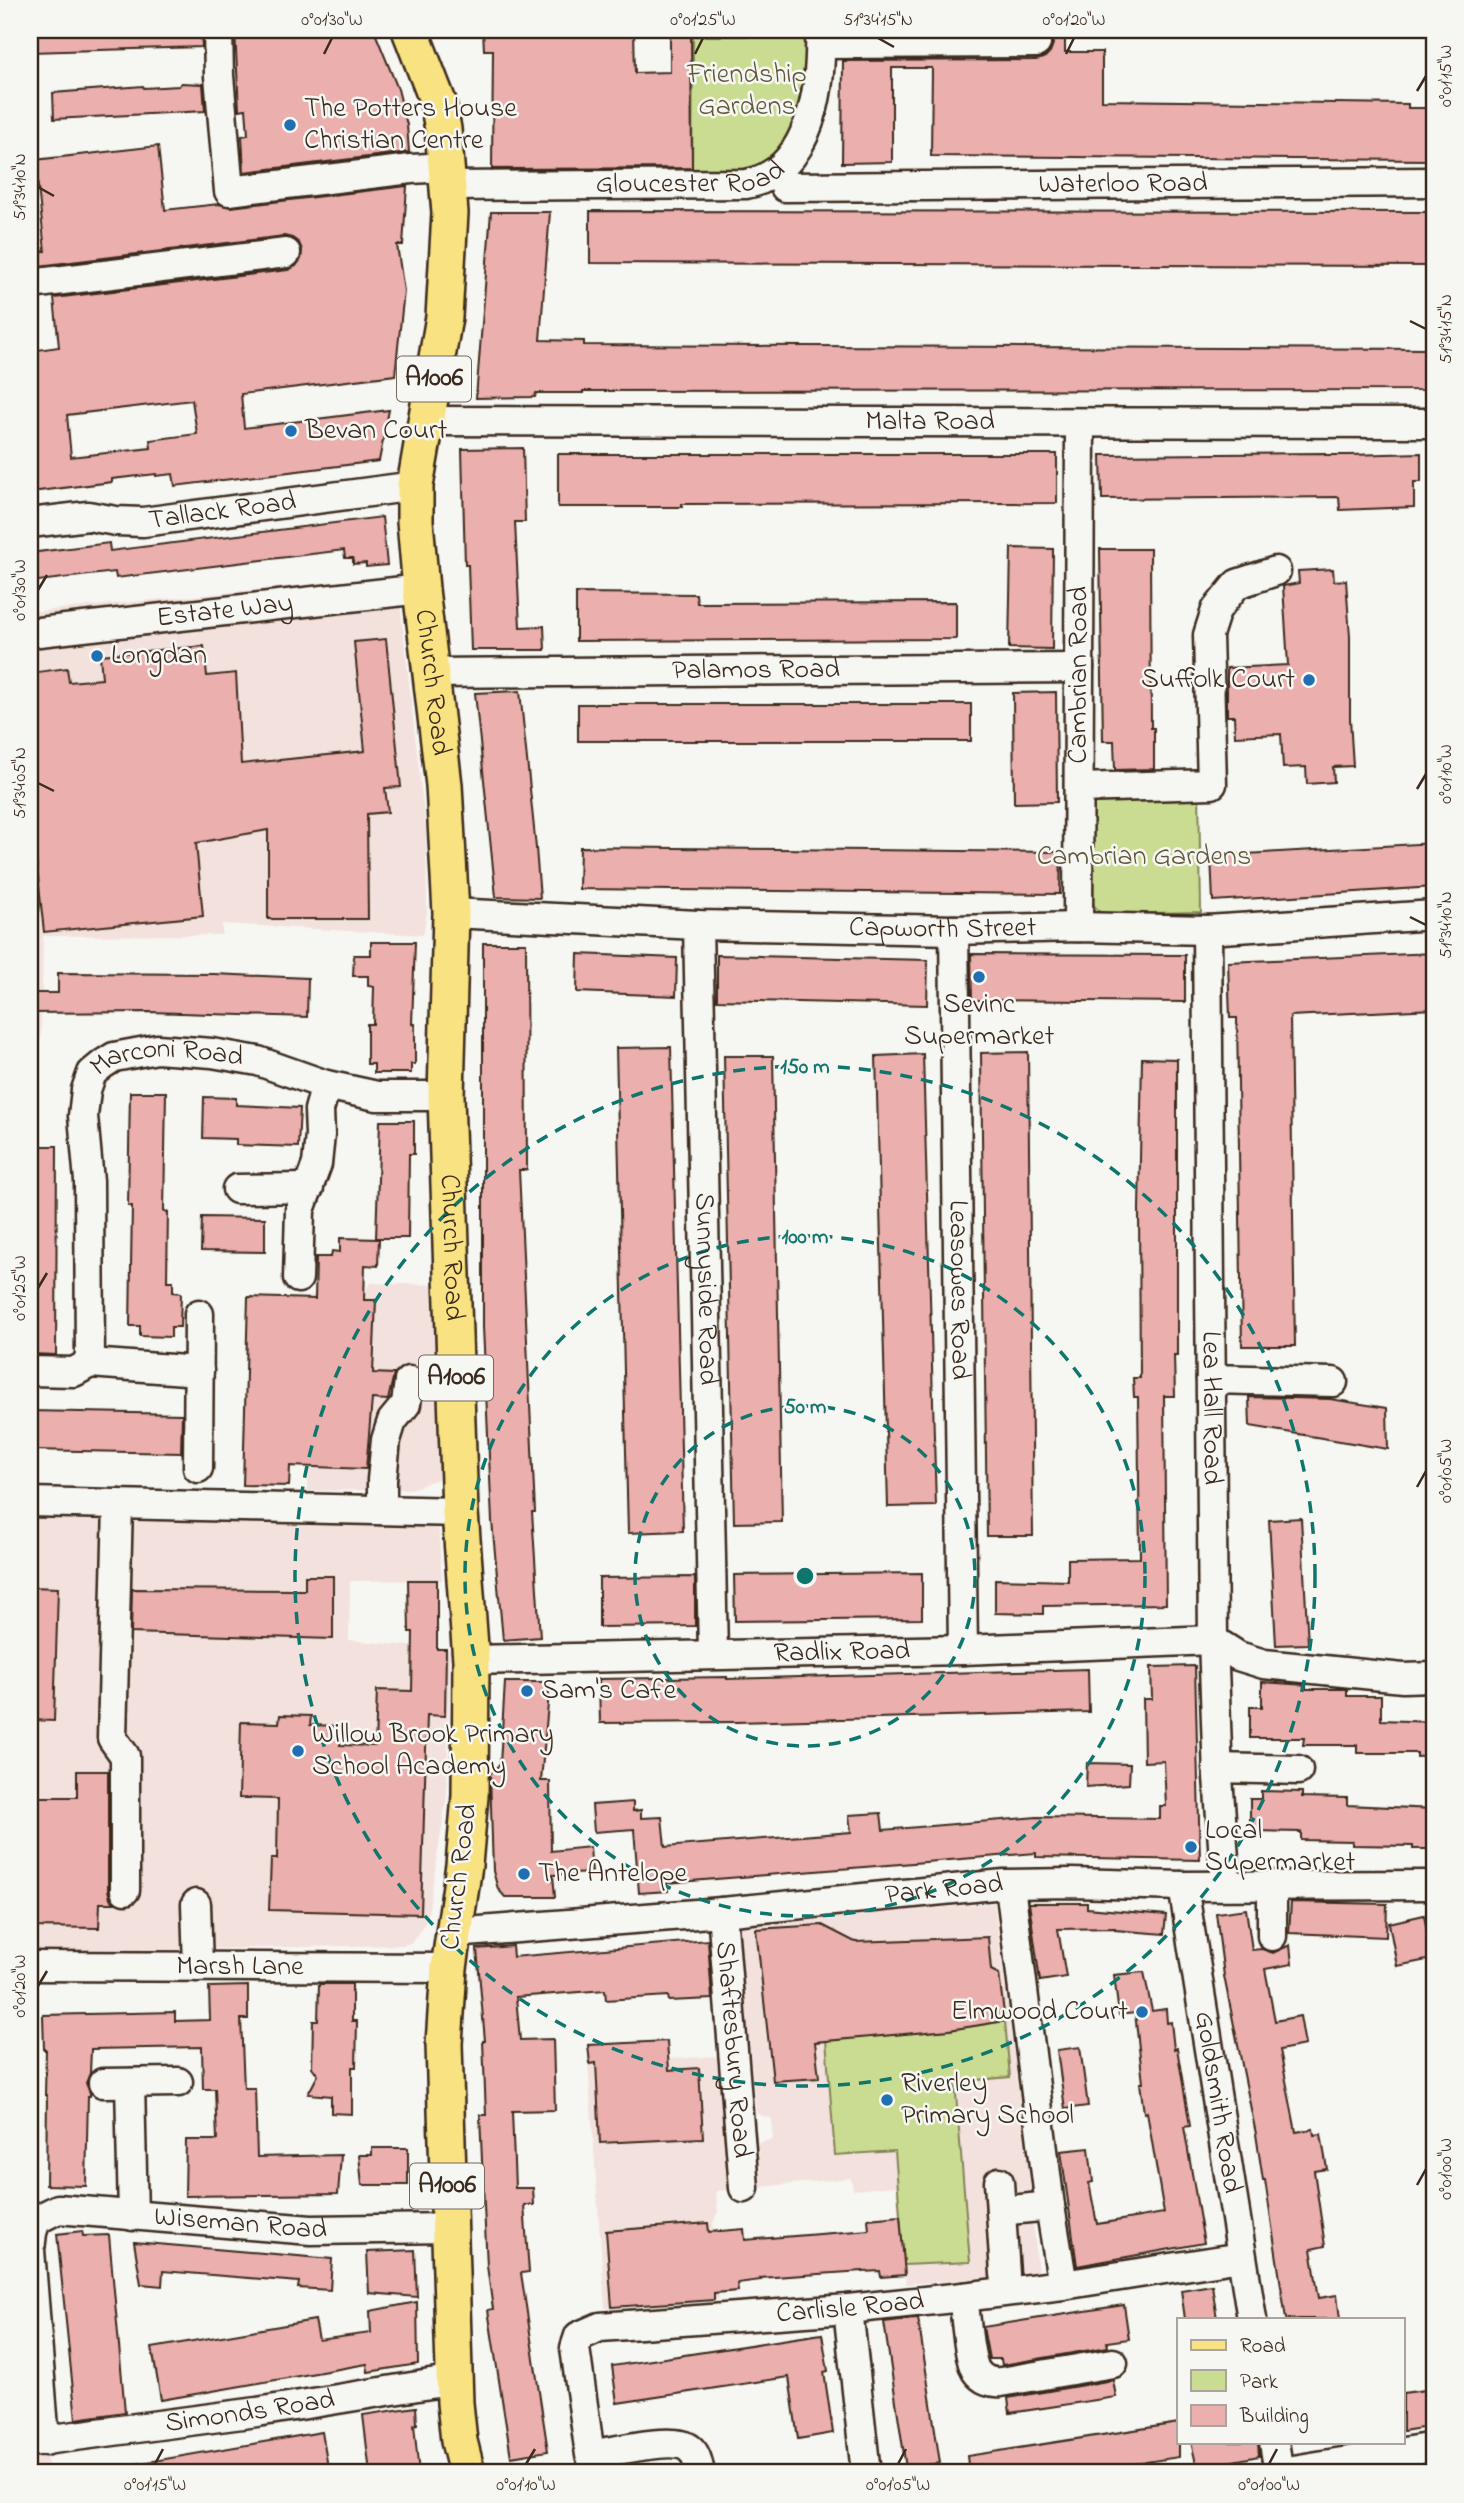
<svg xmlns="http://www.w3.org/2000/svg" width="1464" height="2503" viewBox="0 0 1464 2503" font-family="'Indie Flower',sans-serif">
  <rect width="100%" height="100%" fill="#f6f6f2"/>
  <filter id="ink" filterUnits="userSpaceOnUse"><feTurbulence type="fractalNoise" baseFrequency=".0143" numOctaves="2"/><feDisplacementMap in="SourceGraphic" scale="14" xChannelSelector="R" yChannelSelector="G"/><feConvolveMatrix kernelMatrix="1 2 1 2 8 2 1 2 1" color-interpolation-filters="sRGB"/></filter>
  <g filter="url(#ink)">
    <path fill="#f3e1de" d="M397,576L426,832L427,912L423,935L222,924V935L43,936L41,1040H30V612Z
      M370,1283L442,1285L443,1460L440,1478L411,1489L307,1491L311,1295L363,1296Z
      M30,1508L132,1519L327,1523L438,1522L442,1580L350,1581L349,1640L450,1650L447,1795L427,1920L412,1942L404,1945L139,1950L30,1949Z
      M994,1903L1029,2173L1038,2274L906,2284L896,2186L853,2190L851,2178L761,2187L758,2143L773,2139L771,2119L756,2113L738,1924Z
      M719,2056L730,2190L716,2191L718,2211L713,2223L719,2299L605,2308L588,2064Z
      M30,2363L33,2402L50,2473H30Z"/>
    <path fill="#cadc91" stroke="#828358" stroke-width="2" d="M772,30H808C804,80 807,156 746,172C731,177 708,171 692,170L693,36H772Z
      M1199,790L1201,912L1104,914L1098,911L1091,901L1090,794Z
      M1005,2021L1010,2077L955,2082L970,2262L904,2265L895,2151L835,2155L826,2040L949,2030Z"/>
    <path fill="#ebafae" stroke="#3b2a1e" stroke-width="2" fill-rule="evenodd" d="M30,30H201L202,47L30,52Z
      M235,30H374L398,89L407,125L409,152L244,172L242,136L248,135L246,109L239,110Z
      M483,30H634L635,73L670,72V30H691L692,168L492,169L493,50H484Z
      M1051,36H1065V52H1102V100L1408,104V108H1431V160L931,156L932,68H892V162L842,163L843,61L1036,60L1044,58L1050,52L1053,44Z
      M181,83L203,84L205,111L54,119L53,93L143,86L144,88L179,86Z
      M158,146L165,210L219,204L231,207L407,186L403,245H397L404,291L395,375L241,394L244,428L389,410L379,461L175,486L173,474L156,476V474L112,479V482L30,492V424L35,423L30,381V351L59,347L54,298L288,270L296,266L301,259L302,250L299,243L292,238L284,236L30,267V252L45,251L35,160ZM192,400L197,434L150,440L151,448L71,457L67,415Z
      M590,211L1434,212V266L590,263Z
      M491,212H550L540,340L584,341V345L1434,349V390L583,391V393H536L535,397L476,398Z
      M523,448L525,522H515L520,627L544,626L545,650H471L468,565H465L462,449Z
      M1325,453V455H1350L1421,453V482H1414V507L1340,510L1339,497L1102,499L1101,455Z
      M558,454H1057V503L682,504V507H558Z
      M382,517L387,565L366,567V563L353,564V558H345L344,550L116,578L115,572L30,582V553L109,543L110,551Z
      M1011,548L1053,549L1052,649L1009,648Z
      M1100,549H1150L1151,728H1154V769L1115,770L1114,741H1103Z
      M1333,569L1334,581L1346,580L1350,637V719L1353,766L1333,767L1334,782L1307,784L1306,767L1283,768L1281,734L1235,736L1234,716H1227V668L1288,665L1283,586L1299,583L1298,571Z
      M576,593L696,594L697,603L956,602V639L576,641Z
      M386,639L401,787L385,788L388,812L367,814L368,919H268V830L196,843L203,916L44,932L33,830L30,831V673L67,668L69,682L102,679L100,655L204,646L207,676L236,673L241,764L365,751L354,642Z
      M520,691L536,848L540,898L496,897L475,693Z
      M1056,692L1057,802L1014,803L1013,693Z
      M578,704H971V741H578Z
      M1434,843V887L1213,901L1211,856Z
      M580,847L1061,852L1060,894L579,889Z
      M371,942H415L412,1024H415V1064H411V1073H374V1064H367V1024H373L374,987L368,986V976H353L354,955H371Z
      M483,943H526L527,1170H519L535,1512H532L540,1637L503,1640L492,1521L483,1327Z
      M1434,953V1009L1290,1016L1295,1346H1242L1237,1018H1230L1228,962Z
      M578,954L677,958L676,996L577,992Z
      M971,954L1185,955V1002L972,1000Z
      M717,955L928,960L927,1005L717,1000Z
      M58,973L214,974L308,978L307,1017L150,1012L30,1013V993H58Z
      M671,1047L683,1531L628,1533L616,1048Z
      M1028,1052L1033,1536H987L981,1053Z
      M923,1054L936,1506L888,1507L876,1056Z
      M724,1056H773L782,1522L734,1523Z
      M1142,1058L1177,1059V1355H1174L1175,1396H1164L1166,1604L1043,1606V1614L995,1613V1579L1068,1581V1559L1140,1558L1138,1397H1134L1133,1378H1140L1139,1209Z
      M130,1092H166L164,1212H168L167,1281H173V1292L181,1293L180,1327H171V1337L140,1336V1326H130L132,1206H128Z
      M204,1097L236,1098V1105L300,1108L298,1147L236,1145V1139L203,1138Z
      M380,1121H414V1154H409L408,1238H376Z
      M30,1146H57L56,1355L30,1354Z
      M202,1217L265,1218V1252L201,1251Z
      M340,1238L379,1239L378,1266L365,1265L364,1300H376L373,1373L394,1374L388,1400L372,1399L366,1469L290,1466L289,1486L243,1485L248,1297L315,1299L316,1257H331L332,1251L340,1252Z
      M1249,1397L1330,1399L1387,1408L1388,1449L1250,1426Z
      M30,1411L182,1414L181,1453L30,1450Z
      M1301,1518L1308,1644L1276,1645L1269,1520Z
      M922,1573V1619L735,1621L734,1575Z
      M305,1576H333V1639L131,1633L132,1589L305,1590Z
      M695,1577V1626L599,1627V1578Z
      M408,1580H437V1649H446L445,1716L427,1715L421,1914L269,1910L271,1859H277L278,1799L239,1798L241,1722L279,1723L280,1715L311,1716L310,1725L341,1726L340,1745L375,1746L377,1690L412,1691L413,1632H409Z
      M30,1587L58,1588L54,1721L30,1720Z
      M1195,1666L1200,1860L1036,1857V1853L667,1883L668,1891L639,1893L634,1829L594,1832L592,1805L633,1802V1811L641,1810V1818L662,1817L665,1847L851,1832L849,1815L881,1813L883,1830L1037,1817L1160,1819V1806H1166L1164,1761L1144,1762L1143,1699H1152L1151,1667Z
      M1088,1669L1089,1712L736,1722L600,1723L599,1679L727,1677V1679Z
      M505,1682H550L541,1781H550L551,1851L590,1847L592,1873L553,1875L555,1897H505L498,1889L493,1871L490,1774L500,1764Z
      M1262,1682L1306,1685V1689H1347V1696H1381V1720L1434,1722V1756L1417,1757V1753H1357V1745H1303L1304,1738H1250V1707H1262Z
      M1087,1763L1130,1764L1129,1784L1086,1787Z
      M77,1771H108V1890L110,1898L115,1903H100L99,1928L30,1927V1797H77Z
      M1261,1791L1302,1792V1797L1347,1798V1805L1434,1809V1849H1413V1846L1352,1845V1841L1301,1840V1832L1250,1831V1799H1261Z
      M1291,1902L1387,1904L1386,1937L1289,1933Z
      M1029,1903H1087V1908L1166,1915L1164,1934L1115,1930V1928L1058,1929L1066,1977L1040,1981Z
      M1246,1909L1252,1950L1262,1949L1273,1953L1290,1945L1292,1964L1265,1969L1275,2021L1300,2016L1305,2045L1280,2050L1296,2132L1313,2129L1314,2135L1321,2134L1327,2169L1314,2171L1325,2246L1311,2249L1319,2298L1337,2295L1340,2319H1286L1265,2180H1263L1256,2134L1224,1976L1216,1913Z
      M1424,1915L1432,1959L1397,1966L1389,1923Z
      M822,1925L855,1942L988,1937L991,1970L999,1974L1005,2021L949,2030L815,2042L819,2078L773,2081L756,1929Z
      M708,1940L712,1999L669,2001L668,1996L606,2000L605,1990L516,1997L520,2040L553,2039L555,2110L512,2111L515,2188H533L534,2205H524L529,2272L521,2273L548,2451L511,2457L488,2310L493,2309L487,2266L484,2206L480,2115H486L483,2041H485L477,1949L512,1946L513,1957Z
      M1144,1972L1152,2011L1166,2009L1167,2023L1171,2022L1174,2049L1177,2048L1190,2126L1184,2127L1204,2243L1077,2266L1061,2151L1089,2148L1093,2182L1089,2183L1097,2224L1164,2213L1147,2112L1144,2113L1140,2083H1143L1135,2013L1119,2015L1114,1975Z
      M319,1984H352V2021H357L356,2067H352V2114L331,2113V2096L308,2094L318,2075L312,2067L313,2021H318Z
      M248,1986V2019H241L244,2088H255L257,2157L341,2155L338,2194L185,2196L186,2140H217L215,2089H203L202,2047L91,2049L90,2073L86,2083L90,2093V2096H88L86,2186L46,2185L47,2095H45L46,2050H44L43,2015L175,2012V2021L210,2020L209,1987Z
      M667,2041L669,2070L699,2068L703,2138L600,2143L596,2063L590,2064L588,2045Z
      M1080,2047L1088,2106L1065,2109L1057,2050Z
      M372,2148H408V2185H362L359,2155H372Z
      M900,2216L905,2275L881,2277L880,2271L863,2272V2271L760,2278L761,2280L737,2283L738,2291L714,2293V2300L612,2307L606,2231L708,2223L709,2232L744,2229L745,2240L869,2230L868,2219Z
      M82,2231L83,2236L109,2235L125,2412L76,2419L57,2234Z
      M134,2242L332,2259L330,2290L298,2288L299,2282L163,2271L162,2286L141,2284Z
      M415,2250L417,2297L369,2293L367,2252Z
      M1212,2285L1217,2319H1185L1181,2290Z
      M417,2302L418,2364L368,2372L367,2364L161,2400L152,2348L315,2320L319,2340L371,2333L370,2311Z
      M1124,2305L1129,2339L1107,2342L1108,2347L1002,2365L1001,2359H989L983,2327Z
      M918,2318L940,2463L906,2468L884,2322Z
      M822,2334L828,2371L824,2372L833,2433L798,2439L789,2377L617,2403L612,2366Z
      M1113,2380L1116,2397L1010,2413L1008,2398Z
      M1434,2389V2426L1403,2431V2393Z
      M416,2407L417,2424L414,2425L419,2473H370L363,2415Z
      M1179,2423V2457L1075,2473H969L967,2456Z
      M322,2432L329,2473H137L136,2464Z
      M1191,2442H1258L1259,2456L1197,2468Z"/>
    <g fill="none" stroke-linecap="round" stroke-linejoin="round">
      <g stroke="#3b2a1e" stroke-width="33">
        <g id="minor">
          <path d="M218,30L219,76L229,191L411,169L447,167"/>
          <path d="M821,44L1036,43"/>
          <path id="s1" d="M449,186L746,184C812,172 822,85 820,30"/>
          <path id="s2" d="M785,187L1434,182"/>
          <path d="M30,284L286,253"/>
          <path id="s3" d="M426,421L1434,423"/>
          <path id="s4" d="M30,523L88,516L116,521L143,522L415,486"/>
          <path id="s5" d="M30,633L421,589"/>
          <path id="s6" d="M432,673L1079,668"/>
          <path d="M1079,788L1212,784L1208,635L1216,610L1237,584L1276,571"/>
          <path id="s7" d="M451,913L698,925L954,930L1078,927L1207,930L1434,915"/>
          <path id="s8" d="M698,925L713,1654"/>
          <path id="s9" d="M1078,927L1080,424"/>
          <path id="s10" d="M954,930L963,1650"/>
          <path id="s11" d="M1207,930L1213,1640L1218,1777L1226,1885"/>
          <path d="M237,1189L309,1188"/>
          <path d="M298,1278L300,1210L317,1164L320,1135L319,1110L326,1085"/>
          <path d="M30,1371L74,1372L90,1363"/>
          <path id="s12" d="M199,1371L90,1363L89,1181L83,1116L86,1090L92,1073L103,1064L114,1057L157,1049L212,1053L258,1061L326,1085L377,1096H446"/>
          <path d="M1211,1379L1333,1382"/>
          <path d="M198,1468L199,1314"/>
          <path d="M30,1502L460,1512"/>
          <path d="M118,1504L112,1738L125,1756V1890"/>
          <path d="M382,1510V1480L386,1440L392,1421L406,1404L409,1381"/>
          <path d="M1213,1640L1238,1656L1264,1664L1403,1678L1434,1677"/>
          <path id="s13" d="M471,1660L963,1650L1213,1640"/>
          <path d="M1217,1768L1298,1770"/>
          <path d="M1272,1885V1936"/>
          <path d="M1010,1886L1050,2206L1063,2285"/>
          <path id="s14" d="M1183,1886L1252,2319"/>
          <path d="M196,1904L198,1967"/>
          <path id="s15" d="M722,1912L744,2188"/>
          <path id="s16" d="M454,1933L722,1912L1004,1884L1071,1883L1183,1886L1434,1885"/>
          <path id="s17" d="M30,1966L449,1968"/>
          <path d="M103,2083L178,2082"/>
          <path d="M130,2083L133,2216"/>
          <path d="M999,2182L1005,2274"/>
          <path d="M1001,2211L1050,2206"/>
          <path d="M963,2297C966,2314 968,2358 976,2371C982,2380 992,2383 1001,2382L1113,2363"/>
          <path d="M848,2309L866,2473"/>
          <path id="s18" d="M45,2441L30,2250L32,2233L36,2220L58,2209L311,2230L448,2228"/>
          <path id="s19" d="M30,2442L257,2412L455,2380"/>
          <path d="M1274,2442L1279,2473"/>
          <path id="s20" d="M700,2473C698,2464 697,2454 689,2448C674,2436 611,2452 590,2455L575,2348L579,2336L600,2327L848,2309L963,2297L1063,2285L1241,2257"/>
          <path d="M1275,2473L1434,2447"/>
        </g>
      </g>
      <g stroke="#3b2a1e" stroke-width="40">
        <g id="major">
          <path id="s21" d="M410,30L438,102L443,129L450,213L444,317L415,486V521L421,589L444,785L451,913L446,1096L460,1512L471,1660L470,1796L464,1865L449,1968L444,2044L455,2403L459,2441L467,2473"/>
        </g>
      </g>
      <use href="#minor" stroke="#f6f6f2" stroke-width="28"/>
      <use href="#major" stroke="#f8e281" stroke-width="35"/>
    </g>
  </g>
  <path fill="none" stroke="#3b2a1e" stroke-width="2.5" d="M878,38L894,47M324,54L332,38M695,54L703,38M1066,54L1074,38M1417,91L1426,76M38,187L54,196M1410,321L1426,329M38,590L47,575M38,783L54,791M1417,789L1426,774M1410,917L1426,925M38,1288L47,1273M1417,1487L1426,1471M38,1986L47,1971M1417,2185L1426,2169M155,2464L163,2449M526,2464L535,2449M898,2464L906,2449M1269,2464L1277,2449"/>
  <g fill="none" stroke="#0f766e" stroke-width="3.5" stroke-dasharray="12 9">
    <circle cx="805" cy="1576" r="170"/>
    <circle cx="805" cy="1576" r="340"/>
    <circle cx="805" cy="1576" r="510"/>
  </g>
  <g fill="#1f6fb2" stroke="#f6f6f2" stroke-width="2.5">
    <circle cx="290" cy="125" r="7"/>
    <circle cx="291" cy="431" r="7"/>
    <circle cx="97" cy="656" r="7"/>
    <circle cx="1309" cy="680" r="7"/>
    <circle cx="979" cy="977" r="7"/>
    <circle cx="527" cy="1691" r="7"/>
    <circle cx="298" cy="1751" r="7"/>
    <circle cx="1191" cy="1847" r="7"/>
    <circle cx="524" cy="1874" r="7"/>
    <circle cx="1142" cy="2012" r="7"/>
    <circle cx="887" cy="2100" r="7"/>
  </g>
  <g text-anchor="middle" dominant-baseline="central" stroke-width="5" stroke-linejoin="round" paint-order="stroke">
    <g fill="#f6f6f2" stroke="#73675e" stroke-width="2">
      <rect x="397" y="356.5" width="74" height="45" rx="5"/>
      <rect x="419" y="1355.5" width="74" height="45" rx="5"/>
      <rect x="410" y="2163.5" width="74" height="45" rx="5"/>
    </g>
    <g font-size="26" font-weight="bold" fill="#3b2a1e">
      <text x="434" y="379">A1006</text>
      <text x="456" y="1378">A1006</text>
      <text x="447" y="2186">A1006</text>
    </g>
    <g font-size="28" fill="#5f563b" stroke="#f6f6f2">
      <text x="747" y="75">Friendship<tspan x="747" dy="32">Gardens</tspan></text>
      <text x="1144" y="857">Cambrian Gardens</text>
    </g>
    <g font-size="28" fill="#3b2a1e" stroke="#f6f6f2" text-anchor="start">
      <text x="304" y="109">The Potters House<tspan x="304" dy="32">Christian Centre</tspan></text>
      <text x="305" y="431">Bevan Court</text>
      <text x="111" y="656">Longdan</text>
      <text x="1295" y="680" text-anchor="end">Suffolk Court</text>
      <text x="979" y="1005" text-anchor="middle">Sevinc<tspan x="979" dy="32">Supermarket</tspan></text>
      <text x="541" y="1691">Sam's Cafe</text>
      <text x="312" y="1735">Willow Brook Primary<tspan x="312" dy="32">School Academy</tspan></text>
      <text x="1205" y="1831">Local<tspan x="1205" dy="32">Supermarket</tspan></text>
      <text x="538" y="1874">The Antelope</text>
      <text x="1128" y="2012" text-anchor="end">Elmwood Court</text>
      <text x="901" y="2084">Riverley<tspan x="901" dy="32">Primary School</tspan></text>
    </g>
    <g font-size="28" fill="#3b2a1e" stroke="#f6f6f2">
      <text stroke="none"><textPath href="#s1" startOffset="242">Gloucester Road</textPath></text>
      <text stroke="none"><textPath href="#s2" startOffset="338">Waterloo Road</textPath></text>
      <text stroke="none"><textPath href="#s3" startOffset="504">Malta Road</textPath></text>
      <text stroke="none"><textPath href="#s4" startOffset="194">Tallack Road</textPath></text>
      <text stroke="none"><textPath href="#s5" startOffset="196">Estate Way</textPath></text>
      <text stroke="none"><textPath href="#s6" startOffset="324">Palamos Road</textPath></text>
      <text stroke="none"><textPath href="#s9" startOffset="252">Cambrian Road</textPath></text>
      <text stroke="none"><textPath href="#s21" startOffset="662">Church Road</textPath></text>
      <text stroke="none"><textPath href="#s7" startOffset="492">Capworth Street</textPath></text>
      <text stroke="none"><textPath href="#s12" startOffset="481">Marconi Road</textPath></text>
      <text stroke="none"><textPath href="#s21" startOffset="1228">Church Road</textPath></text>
      <text stroke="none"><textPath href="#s8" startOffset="364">Sunnyside Road</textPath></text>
      <text stroke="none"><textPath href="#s10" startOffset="360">Leasowes Road</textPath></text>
      <text stroke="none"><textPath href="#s11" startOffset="478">Lea Hall Road</textPath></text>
      <text stroke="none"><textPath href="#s13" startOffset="371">Radlix Road</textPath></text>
      <text transform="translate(460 1877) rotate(-83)">Church Road</text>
      <text stroke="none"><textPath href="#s16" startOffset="492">Park Road</textPath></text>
      <text stroke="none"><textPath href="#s17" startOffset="210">Marsh Lane</textPath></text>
      <text stroke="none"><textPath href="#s15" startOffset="138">Shaftesbury Road</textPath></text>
      <text stroke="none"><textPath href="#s14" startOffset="219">Goldsmith Road</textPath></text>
      <text stroke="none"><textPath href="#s18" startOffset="430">Wiseman Road</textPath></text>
      <text stroke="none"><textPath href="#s20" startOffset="523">Carlisle Road</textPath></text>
      <text stroke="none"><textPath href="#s19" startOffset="222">Simonds Road</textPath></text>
    </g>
  </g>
  <circle cx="805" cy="1576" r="10" fill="#0f766e" stroke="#f6f6f2" stroke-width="3.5"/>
  <g font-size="21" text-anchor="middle" font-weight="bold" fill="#0f766e" stroke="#f6f6f2" stroke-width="5" stroke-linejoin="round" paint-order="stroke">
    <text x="805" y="1073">150 m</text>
    <text x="805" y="1243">100 m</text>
    <text x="805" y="1413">50 m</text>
  </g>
  <rect width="1464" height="2503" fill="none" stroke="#f6f6f2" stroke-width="77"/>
  <rect x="1177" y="2318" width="228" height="126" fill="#f6f6f2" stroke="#aba49d" stroke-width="2"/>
  <rect x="1191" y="2340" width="35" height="10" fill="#f8e281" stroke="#aba49d" stroke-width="2"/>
  <text x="1240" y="2352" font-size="21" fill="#3b2a1e">Road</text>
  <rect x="1191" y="2370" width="35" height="21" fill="#cadc91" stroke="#aba49d" stroke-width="2"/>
  <text x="1240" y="2388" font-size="21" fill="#3b2a1e">Park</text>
  <rect x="1191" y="2405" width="35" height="21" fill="#ebafae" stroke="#aba49d" stroke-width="2"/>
  <text x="1240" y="2422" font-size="21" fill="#3b2a1e">Building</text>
  <rect x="38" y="38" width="1388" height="2426" fill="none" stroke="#3b2a1e" stroke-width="2.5"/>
  <g font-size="18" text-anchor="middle" fill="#3b2a1e">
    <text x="332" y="25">0°01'30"W</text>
    <text x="703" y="25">0°01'25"W</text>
    <text x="878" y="25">51°34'15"N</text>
    <text x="1074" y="25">0°01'20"W</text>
    <text transform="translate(1445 76) rotate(-90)" y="6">0°01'15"W</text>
    <text transform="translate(19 187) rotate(-90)" y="6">51°34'10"N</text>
    <text transform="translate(1445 329) rotate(-90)" y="6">51°34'15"N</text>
    <text transform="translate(19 590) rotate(-90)" y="6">0°01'30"W</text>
    <text transform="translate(1445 774) rotate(-90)" y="6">0°01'10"W</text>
    <text transform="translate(19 783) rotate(-90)" y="6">51°34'05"N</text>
    <text transform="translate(1445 925) rotate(-90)" y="6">51°34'10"N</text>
    <text transform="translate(19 1288) rotate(-90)" y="6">0°01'25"W</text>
    <text transform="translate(1445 1471) rotate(-90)" y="6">0°01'05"W</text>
    <text transform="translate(19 1986) rotate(-90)" y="6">0°01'20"W</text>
    <text transform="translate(1445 2169) rotate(-90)" y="6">0°01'00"W</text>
    <text x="155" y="2490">0°01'15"W</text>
    <text x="526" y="2490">0°01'10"W</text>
    <text x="898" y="2490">0°01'05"W</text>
    <text x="1269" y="2490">0°01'00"W</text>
  </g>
</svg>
